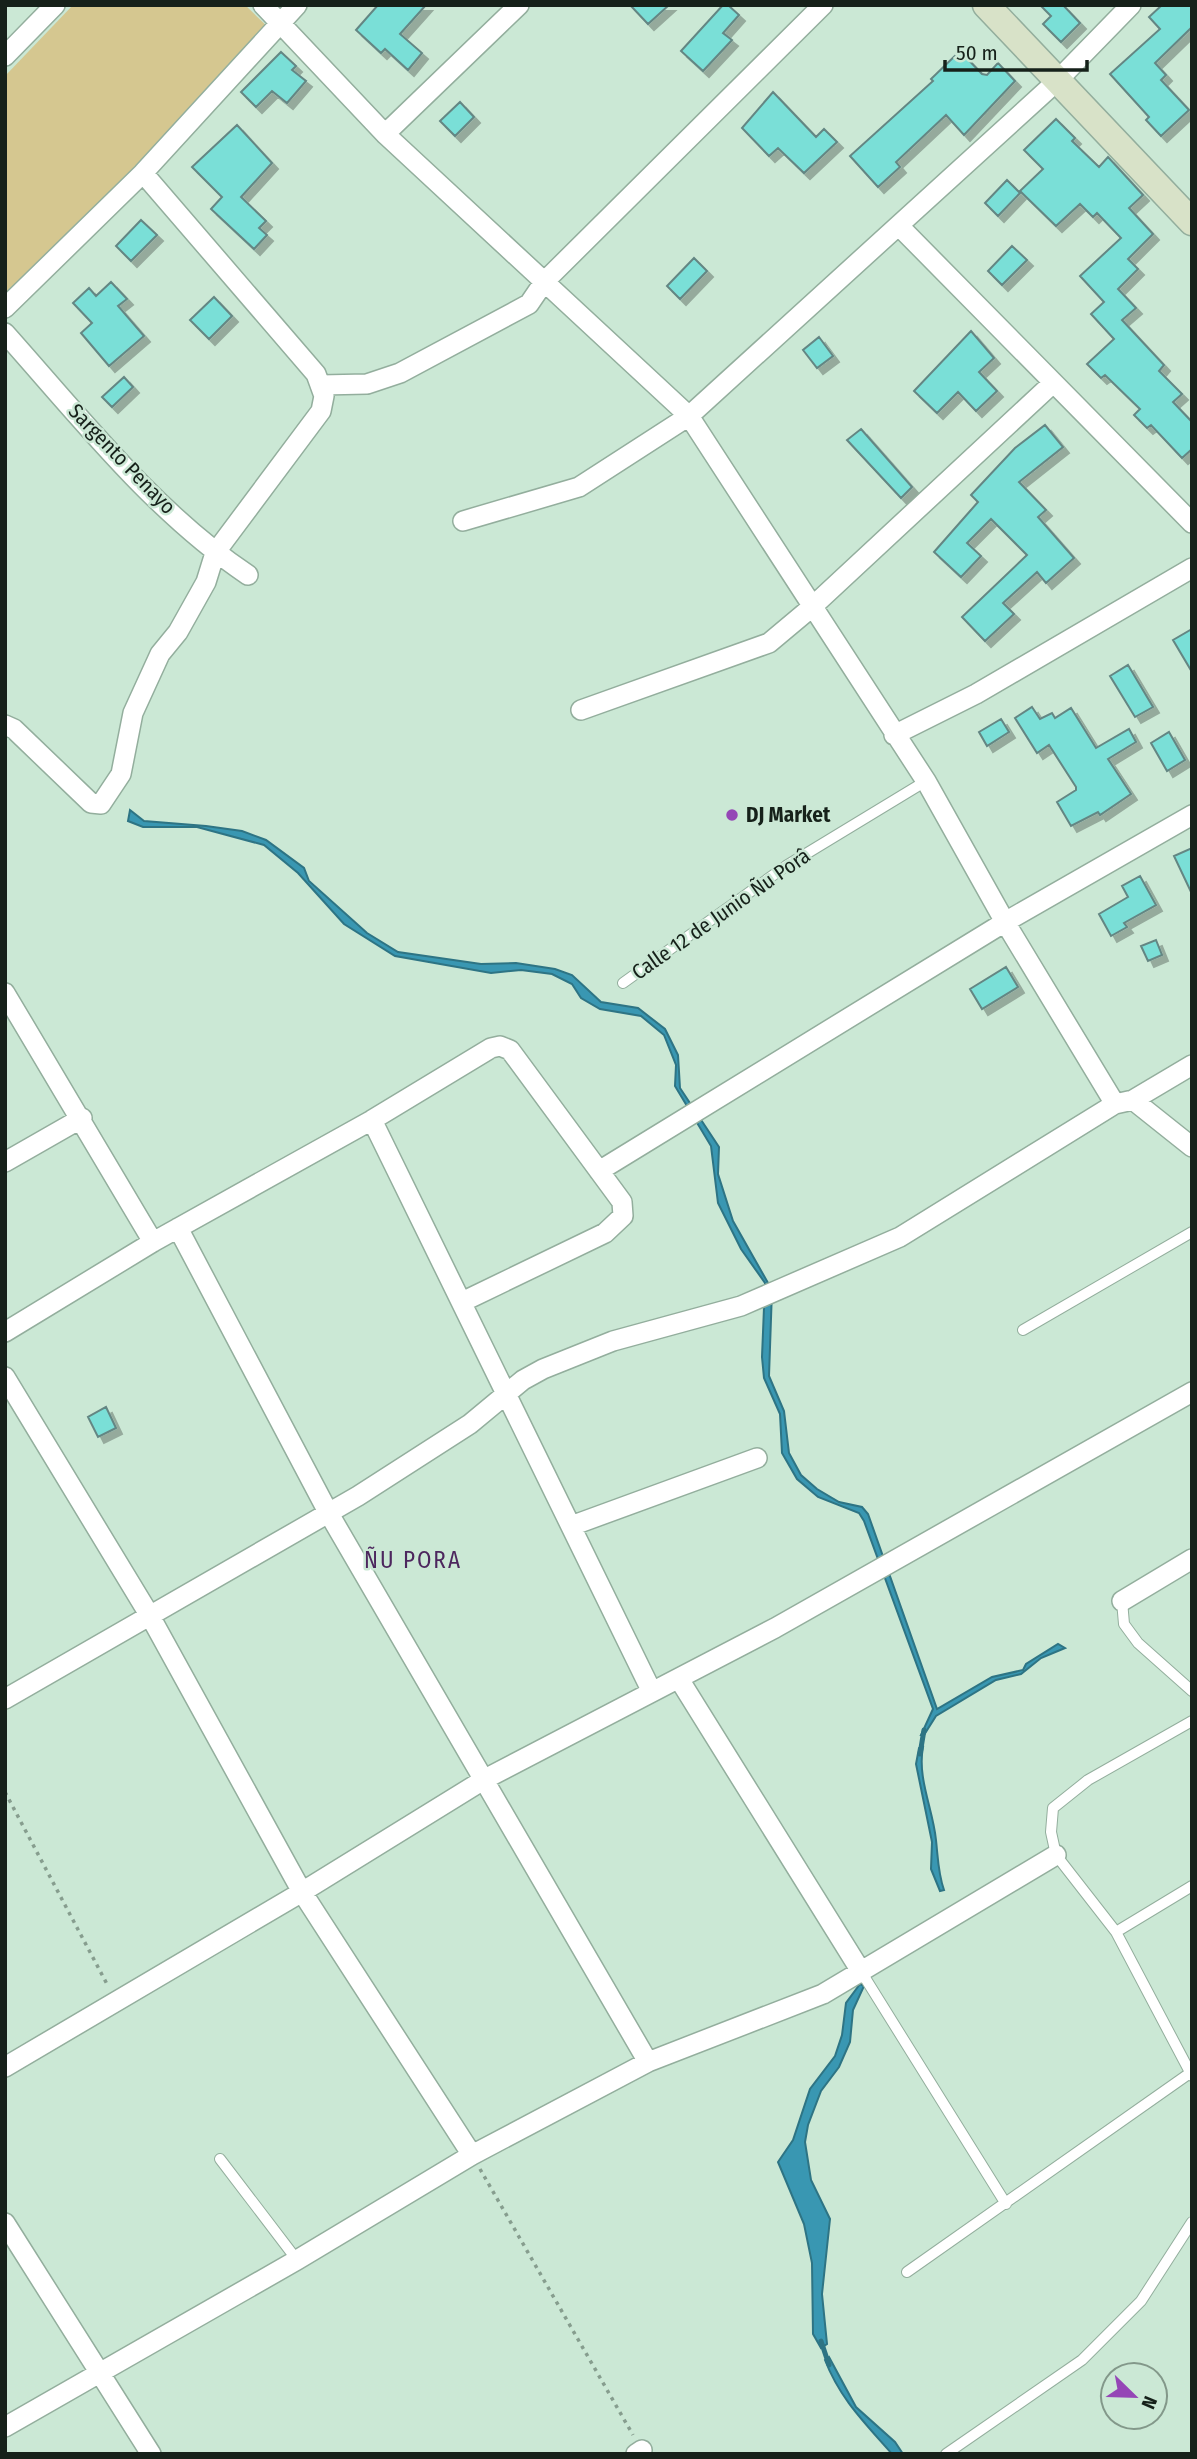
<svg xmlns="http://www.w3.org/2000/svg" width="1197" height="2459" viewBox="0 0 1197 2459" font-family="'Fira Sans Condensed',sans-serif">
  <defs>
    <filter id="shadow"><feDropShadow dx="6" dy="6" stdDeviation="0" flood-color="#0004"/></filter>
  </defs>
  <rect width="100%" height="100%" fill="#cbe8d5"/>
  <path fill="#d5c790" d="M73,5H245L274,33L5,302V76Z"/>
  <path fill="#3997b2" stroke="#2e7484" stroke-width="2" d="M130,810L144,821L206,826L242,831L266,840L304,868L309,881L367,933L398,952L481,964L516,963L555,969L572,975L601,1002L638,1008L665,1029L678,1055L680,1088L719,1147L718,1174L733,1221L772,1290L769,1376L784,1411L789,1453L801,1475L817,1489L839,1502L862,1507L868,1514L937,1709L992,1677L1023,1670L1026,1664L1058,1644L1065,1648L1041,1658L1021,1674L996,1680L936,1716L924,1735H921L933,1709L864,1521L859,1513L818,1497L797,1479L782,1453L780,1414L764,1378L762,1357L765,1283L741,1249L718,1203L711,1146L675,1086L676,1065L664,1035L641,1016L600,1009L581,998L572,984L552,974L521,970L491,973L395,956L344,924L298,873L264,845L197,827H143L128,821Z
    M923,1747C917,1778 933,1809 936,1840C938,1858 938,1873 944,1890L940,1891L931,1869L932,1842L916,1764L919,1748Z
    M860,1984L864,1986L853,2010L850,2042L839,2067L821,2091L808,2125L805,2142L811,2180L830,2219L822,2294L827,2344L821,2348L813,2334L812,2263L804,2224L778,2162L793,2140L810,2089L835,2056L842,2035L846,2003Z
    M829,2357L856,2407L895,2442L903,2454H892C865,2423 840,2399 825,2360Z"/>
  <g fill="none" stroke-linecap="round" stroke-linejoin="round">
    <path stroke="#2e7484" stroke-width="5" d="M920,1754L924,1730
      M821,2341L829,2365"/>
  </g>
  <path fill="#7adfd7" stroke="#648683" stroke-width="2" filter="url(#shadow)" d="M378,5H426L400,34L422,53L408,70L385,49L381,53L356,30Z
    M630,5H669L648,24Z
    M723,5H728L739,15L723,33L732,40L703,71L681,51Z
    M1040,5H1063L1080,23L1061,42L1043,24L1051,16Z
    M1162,5H1192V27L1155,63L1166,75L1161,80L1189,110L1161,136L1146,120L1149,117L1110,74L1160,29L1149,17Z
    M960,51L982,74L987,75L998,63L1015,81L964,135L946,115L896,162L900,167L878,187L850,156L933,81L931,79Z
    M281,52L296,66L292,70L306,81L287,103L272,91L256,107L241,92Z
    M773,92L816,137L824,129L837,142L804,173L778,148L769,156L742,128Z
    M460,102L474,117L455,136L440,121Z
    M1056,119L1075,138L1072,141L1099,167L1108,157L1143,195L1129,208L1153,234L1128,259L1138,269L1118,289L1136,308L1122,320L1164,365L1159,371L1182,394L1173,402L1192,422V449L1182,458L1151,425L1147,428L1134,415L1140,409L1105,375L1101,378L1087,364L1114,339L1091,314L1104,302L1080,276L1121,238L1097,213L1093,217L1080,204L1056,226L1020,191L1043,169L1024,150Z
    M237,125L272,163L241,197L266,221L259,228L267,235L254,249L211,209L222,197L192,167Z
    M1007,180L1020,193L998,216L985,203Z
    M141,220L157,235L131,261L116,246Z
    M1012,246L1027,260L1002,285L988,271Z
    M694,258L707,271L680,299L667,286Z
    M111,282L127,299L118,306L144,336L109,366L81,333L92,323L73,303L89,288L96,296Z
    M214,297L232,316L209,339L190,320Z
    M971,331L994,358L979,372L997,391L976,411L958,392L937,413L914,391Z
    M819,337L833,356L817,368L803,350Z
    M124,377L133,387L112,407L102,397Z
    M1045,425L1063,447L1019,482L1046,510L1038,517L1074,558L1046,583L1037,572L1003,603L1014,614L985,641L962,617L1027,555L991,519L967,543L981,556L961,577L934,552L978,502L971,495L1015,448Z
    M861,429L912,487L901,498L847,440Z
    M1192,629V672L1173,640Z
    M1128,665L1153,707L1135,717L1110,676Z
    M1032,707L1040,719L1052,713L1055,718L1071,708L1096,748L1129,729L1136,742L1108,759L1131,794L1100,815L1098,812L1071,826L1057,802L1076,790V787L1049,745L1037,753L1015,718Z
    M1001,719L1009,732L987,746L979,732Z
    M1169,732L1185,760L1167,771L1151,743Z
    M1192,848V894L1174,856Z
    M1140,876L1156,905L1124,923L1127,927L1111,936L1099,914L1128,897L1122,886Z
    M1156,940L1162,955L1148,961L1141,946Z
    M1006,967L1018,987L982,1009L970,989Z
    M106,1407L116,1428L98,1437L88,1417Z"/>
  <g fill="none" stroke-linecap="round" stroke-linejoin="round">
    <g stroke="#93ae9d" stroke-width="12">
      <path id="lane" d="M623,983L786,866L926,781
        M1023,1330L1192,1232
        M1122,1601L1124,1624L1138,1643L1192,1691
        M1192,1721L1088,1780L1053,1808L1051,1832L1056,1855L1116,1932L1192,2076
        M1116,1932L1192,1886
        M862,1973L1006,2204
        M220,2159L297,2260
        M907,2272L1190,2073
        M946,2454L1082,2360L1141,2301L1192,2222"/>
    </g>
    <g stroke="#93ae9d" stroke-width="22">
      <path id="street" d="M263,5L385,134L689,416L926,781L1005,922L1115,1104
        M5,56L55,5
        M385,134L519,5
        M899,226L1192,523
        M5,308L143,173L297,5
        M5,333C80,417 154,512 248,575
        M321,385L367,384L400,373L529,304L544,282L823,5
        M463,521L579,487L689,416L1056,82L1131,5
        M581,710L769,643L812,607L1053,383
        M5,725L14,729L91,803L101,804L121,774L133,713L160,654L178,632L206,582L215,553L321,411L324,396L316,374L143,173
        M894,735L976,694L1192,568
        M5,993L153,1242
        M1133,1100L1192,1147
        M372,1120L491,1048L500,1046L510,1050L622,1202L623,1216L605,1233L462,1302
        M5,1162L82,1118
        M599,1171L1005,922L1192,815
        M178,1228L328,1512L648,2062
        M5,1332L153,1242L372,1120L651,1690
        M5,1377L150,1616L302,1892L472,2155
        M571,1526L757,1458
        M1122,1601L1192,1559
        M679,1679L862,1973
        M5,1699L358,1496L470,1424L523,1380L543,1369L613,1341L741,1306L900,1237L1115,1104L1133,1100L1192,1065
        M5,2067L302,1892L485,1779L775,1628L1192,1392
        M5,2223L151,2454
        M5,2427L297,2260L472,2155L648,2062L823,1994L1056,1855
        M636,2454L642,2450"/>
    </g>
    <g stroke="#93ae9d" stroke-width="29">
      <path id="secondary" d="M986,5L1192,222"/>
    </g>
    <path stroke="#869d8e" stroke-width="3.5" stroke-dasharray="3.5 5" stroke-linecap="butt" d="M5,1792L108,1986
      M480,2169L633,2435"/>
    <use href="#lane" stroke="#fff" stroke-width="10"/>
    <use href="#street" stroke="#fff" stroke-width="19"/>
    <use href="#secondary" stroke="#d8e2c8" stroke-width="26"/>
  </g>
  <circle fill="#9546b6" stroke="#cbe8d5" stroke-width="2.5" cx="732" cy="815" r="7"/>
  <g text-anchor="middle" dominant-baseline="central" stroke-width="5" stroke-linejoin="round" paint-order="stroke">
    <g font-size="21" fill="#16211a" stroke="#cbe8d5">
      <text transform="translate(122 459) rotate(46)">Sargento Penayo</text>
      <text transform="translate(721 914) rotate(-35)">Calle 12 de Junio Ñu Porâ</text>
    </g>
    <g font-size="21" font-weight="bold" fill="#16211a" stroke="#cbe8d5" text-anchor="start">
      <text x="746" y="815">DJ Market</text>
    </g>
    <g font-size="23" letter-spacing="2" fill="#4d275e" stroke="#cbe8d5">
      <text x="413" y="1560">ÑU PORA</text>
    </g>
  </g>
  <rect width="1197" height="2459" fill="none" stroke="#16211a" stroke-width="14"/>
  <g transform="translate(1134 2396) rotate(113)"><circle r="33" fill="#cbe8d5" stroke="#83988a" stroke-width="2"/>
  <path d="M0-5L12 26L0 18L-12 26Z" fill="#9546b6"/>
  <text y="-10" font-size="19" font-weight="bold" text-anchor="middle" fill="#16211a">N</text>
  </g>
  <path d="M945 60v10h142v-10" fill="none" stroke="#16211a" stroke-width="3.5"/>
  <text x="956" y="60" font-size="21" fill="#16211a" stroke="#cbe8d5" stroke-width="5" paint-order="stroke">50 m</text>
</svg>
